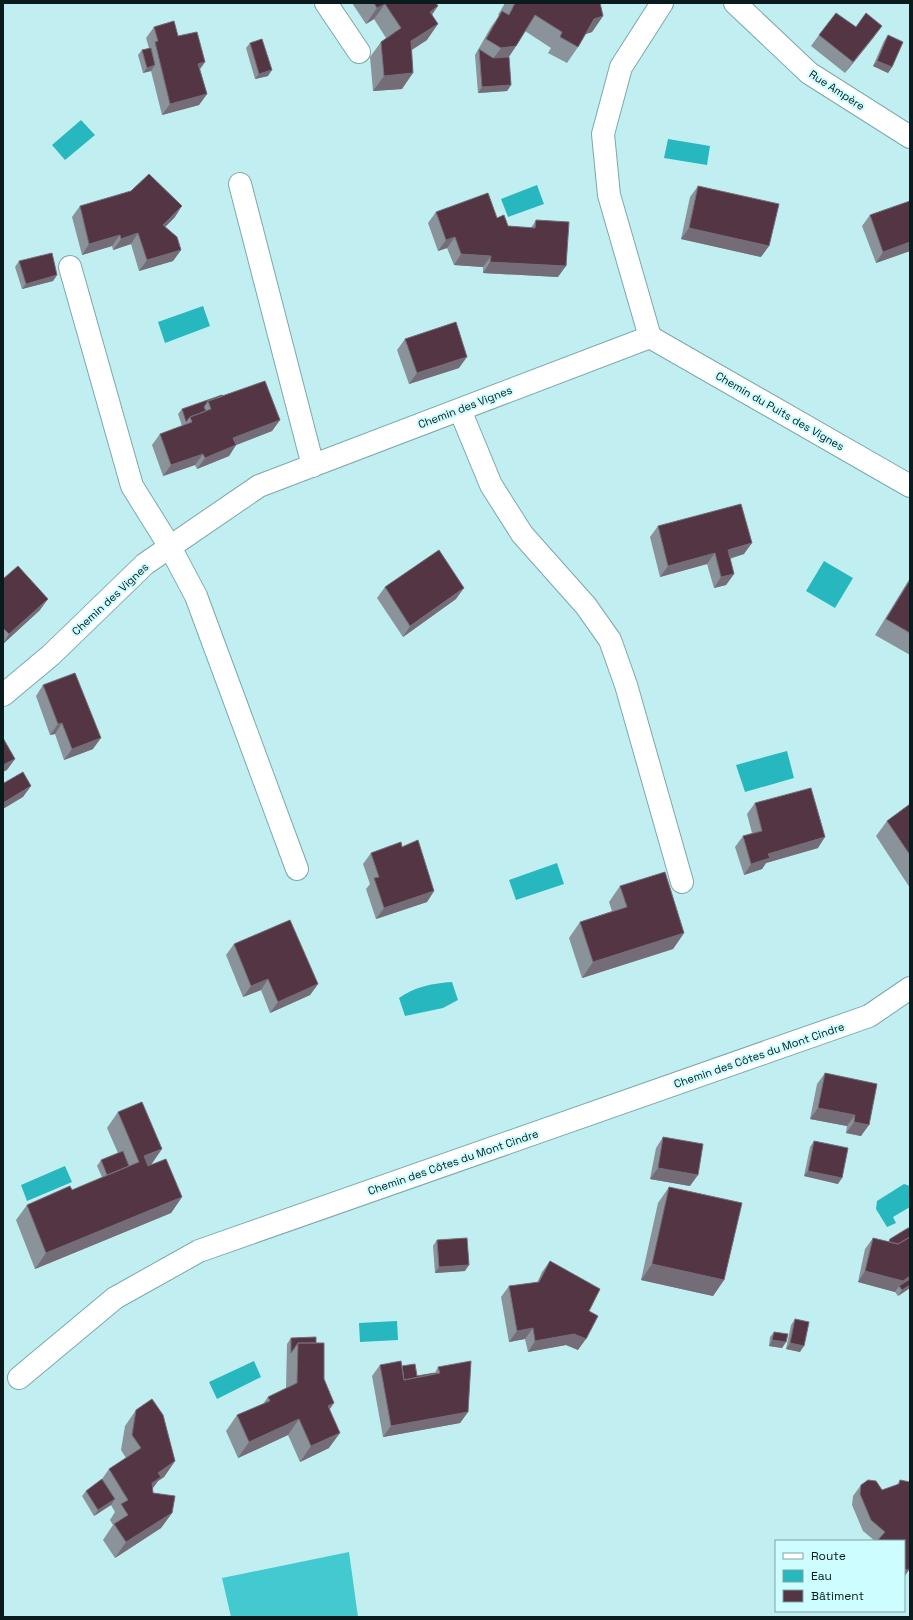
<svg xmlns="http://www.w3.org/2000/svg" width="913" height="1620" viewBox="0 0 913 1620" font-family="'Space Grotesk',sans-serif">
  <rect width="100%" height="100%" fill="#c1eff1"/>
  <path fill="#43c9d0" d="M349,1552L358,1617H231L222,1578Z"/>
  <path fill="#27b7be" d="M81,120L95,135L65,160L52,145Z
    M668,139L710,146L707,165L664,158Z
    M537,185L544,204L508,217L501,199Z
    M203,306L210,326L165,343L158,322Z
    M824,561L853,578L835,608L806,591Z
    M787,751L794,778L745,792L736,765Z
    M557,863L564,884L516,900L509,880Z
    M452,982L458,1000L443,1008L405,1016L399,998C414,987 434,983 452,982Z
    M65,1166L72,1182L27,1201L21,1185Z
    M904,1184L910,1186V1207L893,1217L896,1223L887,1227L876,1209L877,1201Z
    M397,1321L398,1340L360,1342L359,1323Z
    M254,1361L261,1377L217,1399L209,1382Z"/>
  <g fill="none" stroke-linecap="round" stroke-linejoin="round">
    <g stroke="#7ca8ab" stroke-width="24">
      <path id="minor" d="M326,3L359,52
        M735,3L809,73L910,137
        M240,184L313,466
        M70,267L132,486L170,547L196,596L297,869
        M650,337L609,195L603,134L621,67L662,3
        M650,337L910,486
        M460,410L491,485L522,534L586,606L610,640L626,685L682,882
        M3,695L51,655L145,564L259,486L650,337
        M19,1378L115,1298L199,1251L869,1016L910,988"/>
    </g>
    <use href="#minor" stroke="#fff" stroke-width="22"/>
  </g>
  <path fill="#8a929a" d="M352,3H436L432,15L427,40L412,50L402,89L373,91L370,57L381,42L386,38L374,19L366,24Z
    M505,3H600L603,16L592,32L585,34L578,47L567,63L548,53L551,48L525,31L516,46L509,57L511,85L507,91L478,93L475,55L491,27L499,16L498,15Z
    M154,27L178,36L205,62L200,69L207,94L199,105L162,115L151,71L143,73L138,55L142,50L149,48L146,38Z
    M856,27L874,37L845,73L811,46L819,35Z
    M888,35L892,67L888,73L873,66L884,41Z
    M250,43L268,76L255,79L246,48Z
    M698,186L761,257L681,239L690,197Z
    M910,201V251L876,263L862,226L870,215Z
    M80,206L175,217L165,227L181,250L173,261L139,271L131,244L113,250L112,246L82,255L72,217Z
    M436,212L497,218L508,226L531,228L536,220L558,277L483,273V267L454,265L447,248L438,251L428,223Z
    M19,261L57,275L53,281L22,289L15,267Z
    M405,339L459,368L409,384L397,350Z
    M223,396L280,420L272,431L236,445L229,456L197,469L195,465L163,476L152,445L160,434L182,426L178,414L182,409Z
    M658,526L744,554L730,559L734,574L726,585L714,588L707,564L660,577L650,537Z
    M910,578V655L875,635Z
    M3,579L40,610L3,644Z
    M385,587L456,599L403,637L377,598Z
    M43,685L93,749L64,760L55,734L50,735L36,696Z
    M755,803L818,848L766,863L762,869L744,875L735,847L743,836L752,833L747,814Z
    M910,804V888L876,836L887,821Z
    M402,847L434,891L427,902L376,919L366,889L370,884L363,864L371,853Z
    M620,886L684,933L673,949L582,978L569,938L580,922L612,911L609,902Z
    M234,944L318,984L310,995L270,1013L261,990L243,997L226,955Z
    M825,1073L877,1084L861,1136L846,1133L847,1126L810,1119L817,1084Z
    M118,1112L151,1165L182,1197L171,1213L35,1269L16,1220L27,1205L72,1190L102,1177L97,1166L101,1160L118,1153L107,1128Z
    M663,1137L690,1186L650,1179L656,1148Z
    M814,1141L838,1184L804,1176L810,1147Z
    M669,1187L724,1280L713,1296L641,1280L658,1203Z
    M910,1228V1288L898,1296L895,1292L858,1282L865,1249L873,1238L888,1242L890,1239Z
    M437,1240L465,1271L435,1273L433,1246Z
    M550,1261L589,1311L578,1350L566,1345L528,1352L525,1339L509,1342L501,1297L509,1286L537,1283L542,1272Z
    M795,1319L800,1352L786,1349L791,1325Z
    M774,1332L786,1342L782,1348L769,1346L770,1337Z
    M291,1338L316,1343L330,1410L329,1448L300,1462L288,1435L238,1458L226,1431L237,1415L263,1404L268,1397L286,1388L287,1344Z
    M380,1365L402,1366L417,1376L435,1373L438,1367L468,1412L460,1423L383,1437L372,1376Z
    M136,1410L175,1461L164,1477L158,1481L152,1489L153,1493L172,1513L161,1528L115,1558L103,1540L113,1525L110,1520L115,1512L111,1505L94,1516L82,1496L86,1491L102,1479L109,1469L126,1458L121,1450L125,1426Z
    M900,1480L904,1541H875L863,1531L852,1505L853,1496L861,1485L882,1490L897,1485Z"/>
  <path fill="#746d78" d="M385,4L374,19L366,24L377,8Z
    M438,6L427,22L430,12Z
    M603,16L592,32L583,35L594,19Z
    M438,24L427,40L400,57L411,41Z
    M882,26L874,37L845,73L853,62Z
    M516,46L505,62L490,63L501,48Z
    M877,61L892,67L888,73L873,66Z
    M205,62L197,73L198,64Z
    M155,65L151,71L143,73L147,68Z
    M272,70L268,76L255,79L259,74Z
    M413,73L402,89L373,91L384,76Z
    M511,85L507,91L478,93L482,87Z
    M207,94L199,105L162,115L170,104Z
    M182,206L175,217L156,236L163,225Z
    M689,228L769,246L761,257L681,239Z
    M138,233L131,244L113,250L121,239Z
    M120,235L112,246L82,255L89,244Z
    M455,237L447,248L438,251L446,240Z
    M910,242V251L876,263L883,252Z
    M181,250L173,261L139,271L147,260Z
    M461,254L491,256L483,267L454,265Z
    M490,262L566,266L558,277L483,273Z
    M57,275L53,281L22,289L26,284Z
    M467,357L459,368L409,384L417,373Z
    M280,420L272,431L226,449L233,438Z
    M236,445L229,456L197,469L205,458Z
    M203,454L195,465L163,476L171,465Z
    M752,543L744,554L720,561L728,550Z
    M715,553L707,564L660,577L668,566Z
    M734,574L726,585L714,588L721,577Z
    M464,588L456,599L403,637L410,626Z
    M48,599L40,610L3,644L9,634Z
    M62,723L55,734L50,735L58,724Z
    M101,738L93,749L64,760L72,749Z
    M15,759L7,770L3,772V765Z
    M31,786L23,797L3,809V803Z
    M825,837L818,848L766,863L762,869L744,875L751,864L768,854Z
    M434,891L427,902L376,919L384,908Z
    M684,933L673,949L582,978L593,962Z
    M268,979L261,990L243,997L251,986Z
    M318,984L310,995L270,1013L278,1002Z
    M818,1108L855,1115L847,1126L810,1119Z
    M854,1122L869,1125L861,1136L846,1133Z
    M162,1149L151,1165L133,1172L144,1156Z
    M658,1168L698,1175L690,1186L650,1179Z
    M808,1171L842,1178L838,1184L804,1176Z
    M182,1197L171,1213L35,1269L46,1253Z
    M652,1264L724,1280L713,1296L641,1280Z
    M469,1265L465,1271L435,1273L439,1267Z
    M865,1271L910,1276V1280L899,1286L895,1292L858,1282Z
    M910,1285V1288L898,1296L902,1290Z
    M533,1328L525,1339L509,1342L517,1331Z
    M574,1334L586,1339L578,1350L566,1345L528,1352L535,1341Z
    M772,1340L786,1342L782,1348L769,1346Z
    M790,1343L804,1346L800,1352L786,1349Z
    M334,1403L323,1419L328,1406Z
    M468,1412L460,1423L383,1437L391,1426Z
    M299,1419L288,1435L238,1458L249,1442Z
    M340,1433L329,1448L300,1462L311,1446Z
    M175,1461L164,1477L158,1481L150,1492L141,1499L158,1473Z
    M115,1499L111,1505L94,1516L98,1510Z
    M172,1513L161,1528L115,1558L126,1542Z
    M904,1569L909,1570L904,1577Z"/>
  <path fill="#533544" stroke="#746d78" d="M374,3H436L438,6L430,12L438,24L411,41L413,73L384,76L381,42L401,28L385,4L377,8Z
    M514,3H600L603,16L594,19L578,47L560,37L562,32L535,15L516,46L501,48L486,39L502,11L509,15L515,3Z
    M836,13L856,27L866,13L882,26L853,62L819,35Z
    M174,21L178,36L197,32L205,62L198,64L207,94L170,104L155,42L158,41L154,27Z
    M888,35L903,42L892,67L877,61Z
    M262,39L272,70L259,74L250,43Z
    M151,48L155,65L147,68L142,50Z
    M479,49L493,58L509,57L511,85L482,87Z
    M149,174L182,206L163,225L177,237L181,250L147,260L138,233L121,239L120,235L89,244L80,206L131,191Z
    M698,186L779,204L769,246L689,228Z
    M488,193L497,218L504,215L508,226L535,228L536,220L569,222L566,266L490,262L491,256L461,254L455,237L446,240L436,212Z
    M910,201V242L883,252L870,215Z
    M52,253L57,275L26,284L19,261Z
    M456,322L467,357L417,373L405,339Z
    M265,381L280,420L233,438L236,445L205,458L203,454L171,465L160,434L192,422L190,417L211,409L208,401Z
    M222,395L223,396L208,401L204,407L206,411L190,417L186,422L182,409Z
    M741,504L752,543L728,550L734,574L721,577L715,553L668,566L658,526Z
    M439,550L464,588L410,626L385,587Z
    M18,566L48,599L9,634L3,628V579Z
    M910,580V633L886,619Z
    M75,673L101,738L72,749L62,723L58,724L43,685Z
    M3,738L15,759L3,765Z
    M23,772L31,786L3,803V780L4,783Z
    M811,788L825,837L768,854L770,858L751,864L743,836L762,831L755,803Z
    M910,804V855L887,821Z
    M418,840L434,891L384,908L374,878L379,877L371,853L401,842L402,847Z
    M665,872L684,933L593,962L580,922L627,907L620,886Z
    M290,920L318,984L278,1002L268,979L251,986L234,944Z
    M825,1073L877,1084L869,1125L854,1122L855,1115L818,1108Z
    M142,1102L162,1149L144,1156L148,1166L166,1159L182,1197L46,1253L27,1205L70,1186L72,1190L139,1162L118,1112Z
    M663,1137L703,1144L698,1175L658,1168Z
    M814,1141L848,1148L842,1178L808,1171Z
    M123,1151L129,1166L107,1175L101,1160Z
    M669,1187L742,1203L724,1280L652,1264Z
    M908,1228H910V1237L898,1244L889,1242L890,1239Z
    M910,1237V1276L903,1281L865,1271L873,1238L898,1244Z
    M467,1238L469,1265L439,1267L437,1240Z
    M550,1261L600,1289L589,1311L598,1316L586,1339L574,1334L535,1341L533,1328L517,1331L509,1286L539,1282Z
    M910,1279V1285L902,1290L899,1286Z
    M795,1319L809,1322L804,1346L790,1343Z
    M774,1332L788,1334L786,1342L772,1340Z
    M316,1337V1343H298L291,1353V1338Z
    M298,1343H324V1379L334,1403L328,1406L340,1433L311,1446L299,1419L249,1442L237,1415L270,1401L268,1397L297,1383Z
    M401,1361L404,1380L440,1373L438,1367L471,1361L468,1412L391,1426L380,1365Z
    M415,1364L417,1376L435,1373V1374L404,1380L402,1366Z
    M152,1399L163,1415L175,1461L158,1473L161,1477L152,1483L153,1493L175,1496L172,1513L126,1542L114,1524L128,1515L121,1504L128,1500L109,1469L141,1448L132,1435L136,1410Z
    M102,1479L115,1499L98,1510L86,1491Z
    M868,1480L876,1481L882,1490L899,1484L900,1480L910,1482V1563L909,1570L904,1569V1541H877L885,1532L871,1520L860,1494L861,1485Z"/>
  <g text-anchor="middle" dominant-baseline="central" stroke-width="4" stroke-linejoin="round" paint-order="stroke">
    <g font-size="11" fill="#091b1c" stroke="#cefdff">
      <text transform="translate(837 90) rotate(33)">Rue Ampère</text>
      <text transform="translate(465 407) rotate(-21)">Chemin des Vignes</text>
      <text transform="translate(780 411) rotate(30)">Chemin du Puits des Vignes</text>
      <text transform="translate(110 599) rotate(-43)">Chemin des Vignes</text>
      <text transform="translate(759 1055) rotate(-19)">Chemin des Côtes du Mont Cindre</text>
      <text transform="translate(453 1162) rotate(-19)">Chemin des Côtes du Mont Cindre</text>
    </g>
  </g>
  <rect width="913" height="1620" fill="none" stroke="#091b1c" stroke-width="8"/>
  <rect x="775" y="1540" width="130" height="72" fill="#cefdff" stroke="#7fa3a4"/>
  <rect x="783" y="1553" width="20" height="6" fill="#ffffff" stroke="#7fa3a4"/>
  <text x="811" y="1560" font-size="12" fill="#091b1c">Route</text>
  <rect x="783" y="1570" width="20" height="12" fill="#27b7be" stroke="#7fa3a4"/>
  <text x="811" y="1580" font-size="12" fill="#091b1c">Eau</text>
  <rect x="783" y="1590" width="20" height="12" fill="#533544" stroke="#7fa3a4"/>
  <text x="811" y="1600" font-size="12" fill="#091b1c">Bâtiment</text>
</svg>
